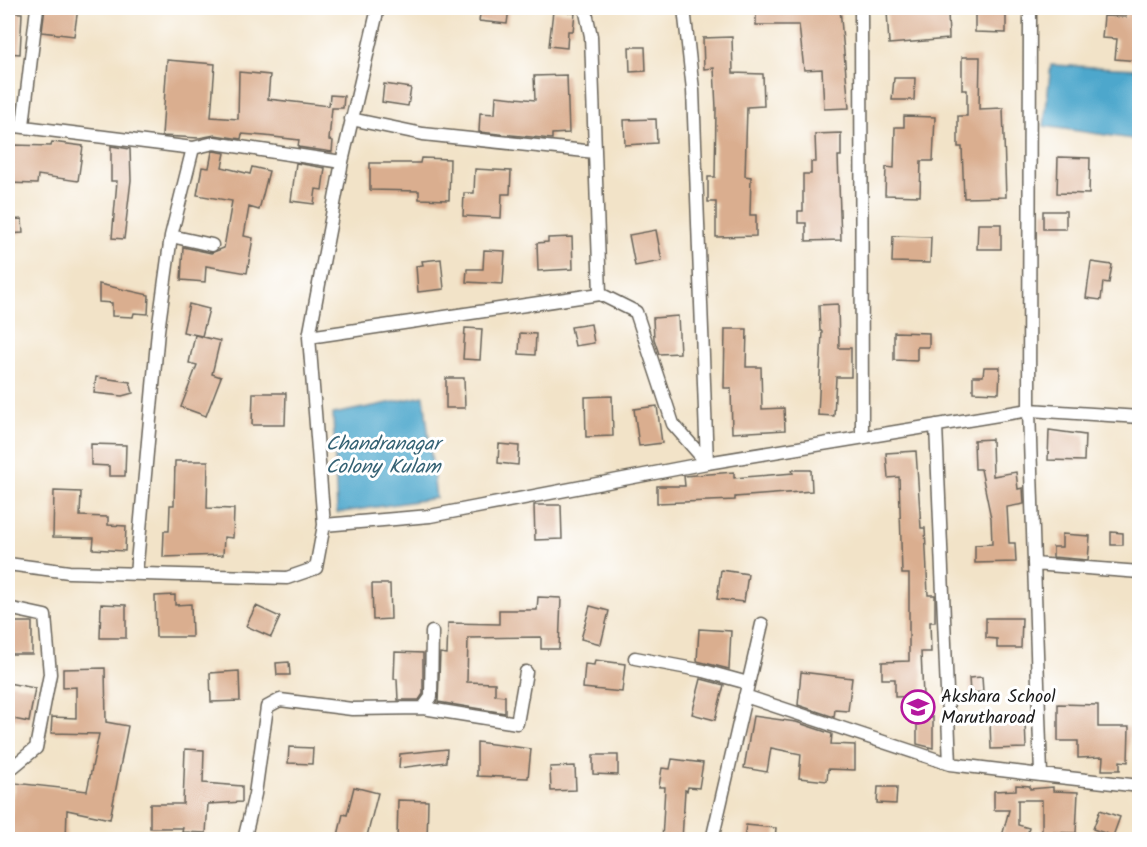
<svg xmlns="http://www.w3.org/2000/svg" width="1147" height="847" viewBox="0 0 1147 847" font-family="Kalam,sans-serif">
  <rect width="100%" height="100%" fill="#fff"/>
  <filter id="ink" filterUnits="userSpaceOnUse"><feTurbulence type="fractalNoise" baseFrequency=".0167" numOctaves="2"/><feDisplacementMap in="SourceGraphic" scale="12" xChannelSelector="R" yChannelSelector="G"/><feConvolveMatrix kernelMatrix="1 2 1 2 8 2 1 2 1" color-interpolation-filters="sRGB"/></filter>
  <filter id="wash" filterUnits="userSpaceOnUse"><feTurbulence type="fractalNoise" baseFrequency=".008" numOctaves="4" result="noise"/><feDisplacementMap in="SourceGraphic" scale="24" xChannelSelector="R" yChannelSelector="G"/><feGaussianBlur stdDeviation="1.35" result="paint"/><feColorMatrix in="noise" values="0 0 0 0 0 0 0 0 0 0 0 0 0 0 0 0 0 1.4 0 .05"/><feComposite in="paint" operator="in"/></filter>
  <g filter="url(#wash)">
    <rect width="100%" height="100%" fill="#f2e3c8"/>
    <path fill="#4ea7cc" stroke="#356274" stroke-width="1.5" d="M1051,65L1139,69V140L1044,126Z
      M424,396L436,498L337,513L333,414Z"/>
    <g id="blocks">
      <path fill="#daae8f" d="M45,8H78L74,36L42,32Z
        M481,8H509L507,24L479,21Z
        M756,8H840L849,108L824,109L822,69L804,70L799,25H756Z
        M975,8L1006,9V33L975,32Z
        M1126,8H1140V61L1115,59L1117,39L1102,38L1104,16L1126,17Z
        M553,11L575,13L573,31H568L567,48L549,46Z
        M887,11H948L949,39L889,44Z
        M8,12L22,13L20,54L8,53Z
        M732,37L733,73L763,74L764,106L747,107L745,176L751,177L750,215H756V236L716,237V202H708V177H715L716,108L714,68L704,69L703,38Z
        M629,47H645L646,71L630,72Z
        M962,57H980L979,109L1003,108L1006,197L964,198L962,147H958V116H967V90H962Z
        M167,60L215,64L211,117L238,119L239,72L270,75L268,99L329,106L330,95L344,96L343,108H332L329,140L333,141L332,152L298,147L299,140L265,136L242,134L241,139L215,135L199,138L162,136Z
        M567,75L569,133L552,134V139L479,132L480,113L495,114L496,96L535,100L534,76Z
        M894,78H915L914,100H892Z
        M384,84L411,88L408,106L382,102Z
        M904,116L935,117L933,161H921L920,196L885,195L886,167L894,168L895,127H904Z
        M656,119L657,143L625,145L624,120Z
        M841,133V156H838L841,240L806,241V223H798V211H803V174H811V162H816L815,134Z
        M52,142L83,146L78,181L38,175L37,184L8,183V149H13V145L51,146Z
        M111,146L130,149L131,180L124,239L112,238L117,181H111Z
        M214,151L225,153L222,167L250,174L252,167L269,171L259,210L249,207L244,236L253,238L247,273L206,266L205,282L181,280L183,247L211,253L224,248L232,201L197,195L202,167L209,168L212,152Z
        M1058,157L1090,158L1089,194L1057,193Z
        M421,158L450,159L449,200L419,199V191L370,190V163H420Z
        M296,163L325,168L322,190L316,189L314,204L291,201Z
        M475,169L511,171L510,194H502L501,218L463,216L464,193H474Z
        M1043,211H1066V229H1043Z
        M22,219L23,233L8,234V220Z
        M978,224H1001V249H977Z
        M656,230L662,261L635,266L629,235Z
        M893,236L931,237L930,263L892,262Z
        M572,237L573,269L538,271L537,243L548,242V238Z
        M484,250L505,251L503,284L466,282L467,269H483Z
        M441,259L444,289L418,292L416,266L423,265L422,261Z
        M1091,262L1112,265L1109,283L1103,282L1101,300L1086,298Z
        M99,284L149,295L148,314L134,313L133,317L112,316V303L99,302Z
        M189,304L209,309L202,336L183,332Z
        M838,304L839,348H851V377H836L834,416L818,415L822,331H820L819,305Z
        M678,316L680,353L659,354L654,339L653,318Z
        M591,324L594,343L575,346L571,327Z
        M465,328L482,329L480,360L463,359Z
        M725,329H747L746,367H761L762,409L784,408L785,430L732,433L731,388H724Z
        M894,332L929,333V347H917V361L894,360Z
        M520,333L536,334L535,355L519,354Z
        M195,335L220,341L212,374L221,377L206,416L181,407L197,365L189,363Z
        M984,367H1000L999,393L973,392V376H983Z
        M96,377L130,382L133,393L122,396L94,393Z
        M446,378H464L465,408H446Z
        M253,393H286L285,425H252Z
        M612,396L613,436L586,437L585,397Z
        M657,406L662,443L639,446L634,409Z
        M1049,430L1085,435L1084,461L1048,460Z
        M992,439L993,476L1016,472L1018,489L1023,488L1024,504L1007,507L1009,543H1015L1016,562L975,563V545L992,544L991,518L981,469H975L974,440Z
        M91,444L126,445L125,476H109V466L91,465Z
        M499,444L519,446L518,465L498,463Z
        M916,451L921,528H925L928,595H935V622H930L931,652H921L923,696L895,697V679H882V662L909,661V574H902L899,477L888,478L886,453Z
        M175,461H208L207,508L234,509L233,538L224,537L223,555L163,557L164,531H169L170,505H174Z
        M792,470H811L812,491L735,497V500L657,503V486H685L684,476L734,472V478L793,473Z
        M54,491L81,492L80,516L108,517V525L126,526L125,551L93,549L94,538L53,537Z
        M534,505H561L562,539L535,540Z
        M1111,532L1123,533V545H1111Z
        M1062,534L1090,536L1088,560L1053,557V547H1062Z
        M721,570L748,574L744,602L717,599Z
        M372,584H390L391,619L373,620Z
        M175,595V605L191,604L192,637H156L155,596Z
        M538,597L561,598L559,649H541V637L468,638L467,682L495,683V695L505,696V713L438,702L440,653L447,654L448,623L499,624V610H537Z
        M101,604L126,605V638H100Z
        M256,606L280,617L271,637L246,626Z
        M590,606L609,611L601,644L581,639Z
        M986,618H1022L1021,648H997V639L986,638Z
        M11,622H32V654H11Z
        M699,629L731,631L729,669L697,661Z
        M395,652L423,653V694L419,700H398L397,679H394Z
        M595,660L625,664L622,692L583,688L585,664L594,665Z
        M289,662L290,675H277L276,663Z
        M105,668L106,722L128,726L110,819L67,810L66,840H8L15,783L87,791L99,734L51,733L52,717L76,718V687L63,688V669Z
        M239,671L240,701L211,702L210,673Z
        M801,672L852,678L848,711L835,710L834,717L798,705Z
        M982,677L983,692L970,693L969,678Z
        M701,679L724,685L715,720L692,714Z
        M8,683L35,688L29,722L8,718Z
        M1058,704L1098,705V727H1129L1128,762L1120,761V770H1102L1103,757L1078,758V741H1058Z
        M753,716L796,722L832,734L831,744L855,745V770L828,769L827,781L799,778L801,754L771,748L767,772L744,768Z
        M917,717H933V748L917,744Z
        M1025,720L1026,748L991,749L990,722Z
        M477,742L531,749L528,778L477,776Z
        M289,747L313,748L312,764L288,763Z
        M185,749L204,750L203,783L242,786V802L208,804L206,833L182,832L183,828H150V804H183Z
        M447,749L446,762L399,768L400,754Z
        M593,755H618V775L593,774Z
        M672,759L703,763L699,788L688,787L687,791L685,790L682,840H662L665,787H659L662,768L670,769Z
        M575,766L576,790L551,791L550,767Z
        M1016,785L1030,786V789L1053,787V791L1078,792L1076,833L1042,832V800H1018V825L1029,828L1026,840H1001L1009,810H994V791L1016,790Z
        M354,787L378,793L366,840H337L343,814L347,815Z
        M878,787H897L896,804L877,803Z
        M398,800L428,801L427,840H397Z
        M1100,810L1120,817L1113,836L1093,829Z
        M746,825L776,828L775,840H744Z"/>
    </g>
  </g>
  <g filter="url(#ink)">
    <use href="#blocks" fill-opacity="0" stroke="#676258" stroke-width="1.5"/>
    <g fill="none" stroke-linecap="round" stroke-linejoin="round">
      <g stroke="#676258" stroke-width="15">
        <path id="street" d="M684,8L693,90L707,463
          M861,8L862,437
          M1030,8L1029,410L1140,417
          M351,119L423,134L595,152
          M8,125L193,148L171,236L212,245
          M23,125L37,8
          M193,148L214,143L342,162
          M600,294L636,312L673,424L707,463
          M309,337L342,162L378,8
          M936,425L950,764
          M324,525L430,516L707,463L1029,410L1041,775L950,764L745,696
          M8,564L69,572L287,578L316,568L324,525L309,337L600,294L591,36L585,8
          M1034,564L1140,572
          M136,574L158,331L171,236
          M8,608L45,616L50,674L36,748L8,771
          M635,658L704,671L748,683
          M423,708L517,723L526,672
          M1041,775L1140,786
          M244,840L255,794L267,707L280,700L352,709L423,708L431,697L432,632
          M712,840L762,624"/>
      </g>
      <use href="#street" stroke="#fff" stroke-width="12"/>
    </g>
  </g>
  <defs>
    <g id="school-ring" transform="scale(1.725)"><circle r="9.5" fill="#fff" stroke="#b5179e" stroke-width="1.5"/><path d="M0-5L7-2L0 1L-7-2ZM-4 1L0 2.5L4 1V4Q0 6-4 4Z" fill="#b5179e"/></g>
  </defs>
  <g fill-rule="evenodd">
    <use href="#school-ring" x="918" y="707"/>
  </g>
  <g text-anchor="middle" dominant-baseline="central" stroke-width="6" stroke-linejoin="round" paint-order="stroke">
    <g font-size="18" fill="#1c1c1c" stroke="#fff" text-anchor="start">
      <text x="941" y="697">Akshara School<tspan x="941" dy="21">Marutharoad</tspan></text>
    </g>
    <g font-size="20" font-style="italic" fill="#356274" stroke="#fff">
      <text x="383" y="445">Chandranagar<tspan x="383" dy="23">Colony Kulam</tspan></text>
    </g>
  </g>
  <rect width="1147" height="847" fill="none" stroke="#fff" stroke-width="30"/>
</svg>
